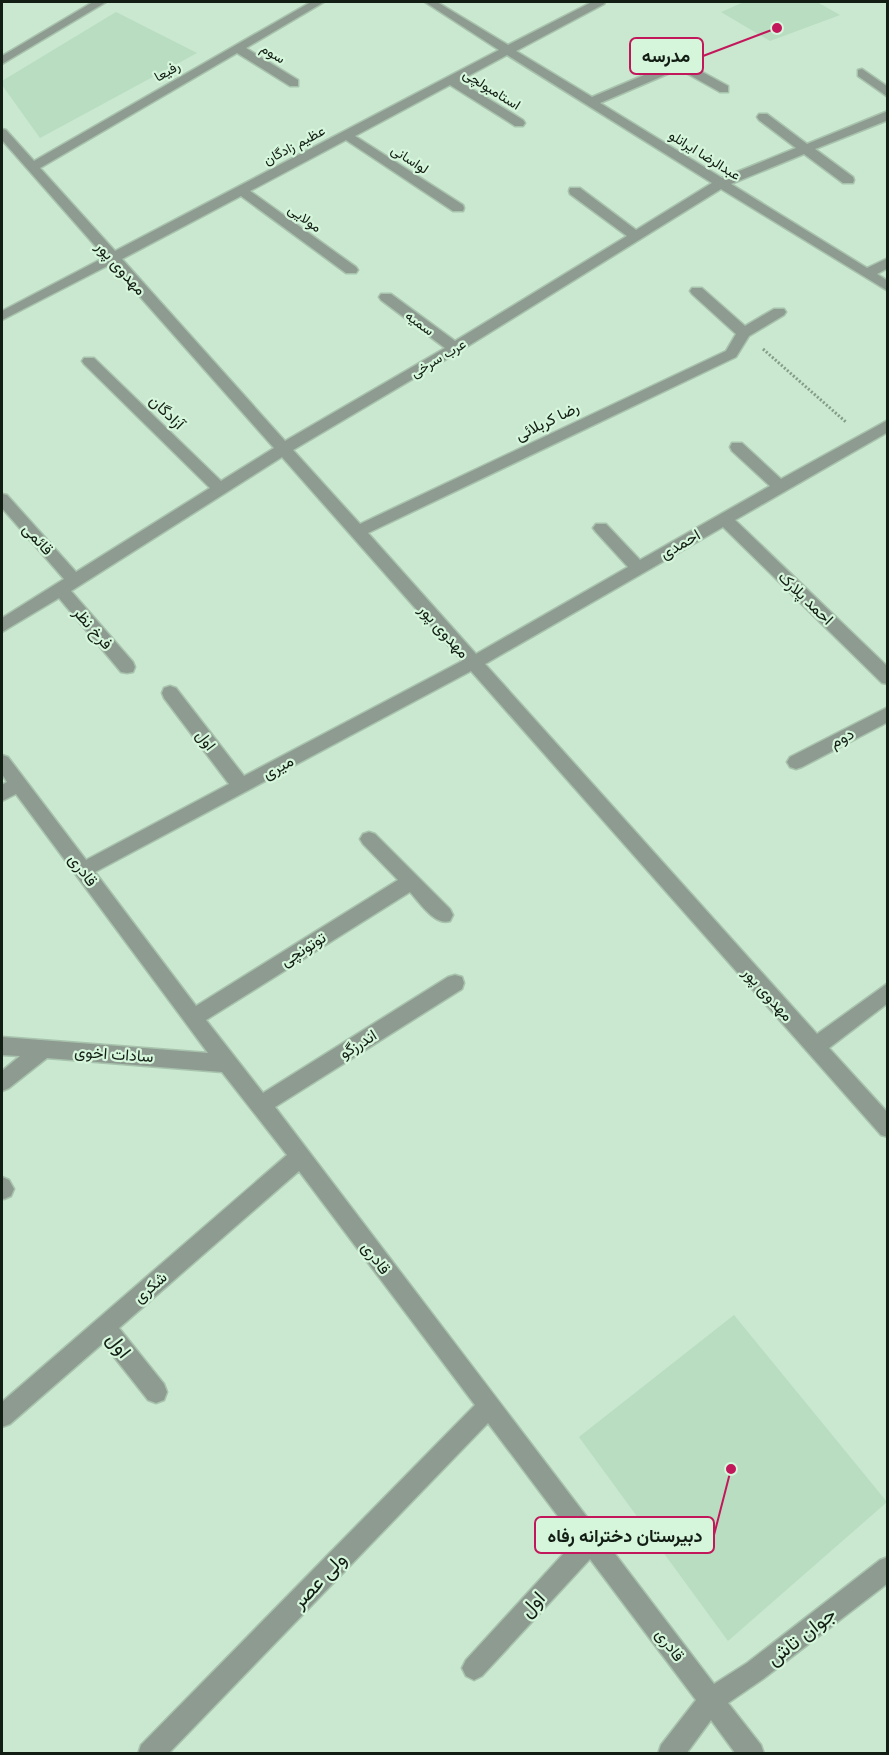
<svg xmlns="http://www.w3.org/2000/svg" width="889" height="1755" viewBox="0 0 889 1755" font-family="'DM Sans',Vazirmatn,sans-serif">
  <rect width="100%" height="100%" fill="#c9e8cf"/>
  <path fill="#b9ddc0" d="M744,2H817L840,15L770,41L721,12Z
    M116,12L197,53L40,138L2,85V81Z
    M734,1315L887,1502L728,1641L579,1437Z"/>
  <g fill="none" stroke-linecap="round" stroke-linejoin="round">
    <g stroke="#a8c3ad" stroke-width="3">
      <path id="minor" d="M93,2H106L2,64V56Z
        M311,2H324L246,48L298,80V86H290L237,53L40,168L115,251L499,50L425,2H437L508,45L592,2H605L604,4L516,51L592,97L680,60L728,86V92H720L679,69L600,103L722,178L796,148L759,120L757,117L759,114H767L807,144L888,111V120L815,149L853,177L854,180L853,183H843L804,154L731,184L867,268L888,258V268L877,274L888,281V291L721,189L460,351L293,450L360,524L726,351L736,334L692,294L690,291L692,288H702L745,326L774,309H784L786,312L784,315L749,336L736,357L368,533L476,654L628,567L596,532L593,528L596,524H606L640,560L770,486L732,451L730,447L732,443H742L781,479L888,420V432L735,520L888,667V684L882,683L723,527L485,664L817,1034L888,983V1003L829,1048L888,1113V1137L881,1135L471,671L95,872L196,1006L398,880L363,844L360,839L363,834L369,832L375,834L450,909L453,915L450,921C435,926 420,903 410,892L206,1020L263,1093L448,977L455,975L462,977L464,983L462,989L275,1107L714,1684L747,1663L880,1560L888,1557V1583L763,1679L728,1703L761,1745L764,1754H736L711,1720L686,1754H658L661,1745L696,1700L590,1559L482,1676L474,1680L466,1676L462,1668L466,1660L576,1540L488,1423L168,1754H138L141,1745L475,1405L299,1171L119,1328L164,1384L167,1392L164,1400L156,1403L148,1400L103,1343L10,1424L2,1427V1402L287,1155L222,1072L47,1058L9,1088L2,1091V1071L20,1056L2,1055V1037L208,1053L16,794L2,801V785L7,782L2,774V755L8,757L86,860L229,784L164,698L162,693L164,688L170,686L176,688L244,776L462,661L282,457L71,591L133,662L135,667L133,672L127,673L121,672L59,598L2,632V618L64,579L2,508V494L7,495L76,572L210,488L84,364L82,361L84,358H94L221,481L274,448L111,264L2,320V311L105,257L2,140V129L6,130L34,161ZM507,55L712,183L636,230L580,188H570L569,191L570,194L627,236L455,341L391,294H381L379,297L381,300L445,348L285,441L122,259L241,196L346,273H356L358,270L356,267L250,191L346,140L453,211H463L464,208L463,205L355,136L450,85L515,126H523L525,123L523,120L459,81Z
        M862,69L888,87V97L858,76V70Z
        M888,707V722L802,767L796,769L790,767L787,762L790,757Z
        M2,1177L9,1180L14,1189L11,1196L4,1199L2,1198Z"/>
    </g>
    <path stroke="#859c89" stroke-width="3" stroke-dasharray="2 2" stroke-linecap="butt" d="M763,349L847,423"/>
    <use href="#minor" fill="#8e9b91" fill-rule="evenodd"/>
  </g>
  <g text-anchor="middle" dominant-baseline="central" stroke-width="4.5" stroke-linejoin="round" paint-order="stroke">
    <g font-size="14" fill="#121d14" stroke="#d6f6dc">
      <text transform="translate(273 53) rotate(31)">سوم</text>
      <text transform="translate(167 71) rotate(-30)">رفیعا</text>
      <text transform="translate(492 89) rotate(32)">استامبولچی</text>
      <text transform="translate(294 145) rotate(-28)">عظیم زادگان</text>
      <text transform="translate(705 155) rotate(32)">عبدالرضا ایرانلو</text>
      <text transform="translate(410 159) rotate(33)">لواسانی</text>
      <text transform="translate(305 218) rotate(36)">مولایی</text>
      <text transform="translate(420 323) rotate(36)">سمیه</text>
      <text transform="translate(438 358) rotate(-31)">عرب سرخی</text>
    </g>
    <g font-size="16" fill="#121d14" stroke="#d6f6dc">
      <text transform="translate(121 268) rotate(48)">مهدوی پور</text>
      <text transform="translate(167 412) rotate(44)">آزادگان</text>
      <text transform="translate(547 421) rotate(-26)">رضا کربلائی</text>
      <text transform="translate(38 539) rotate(48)">قائمی</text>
      <text transform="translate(680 544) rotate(-30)">احمدی</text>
      <text transform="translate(806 598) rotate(44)">احمد پلارک</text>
      <text transform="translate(93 628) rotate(49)">فرخ نظر</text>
      <text transform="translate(444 631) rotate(48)">مهدوی پور</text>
      <text transform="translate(842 738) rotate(-28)">دوم</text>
      <text transform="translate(206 740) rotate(53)">اول</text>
      <text transform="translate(278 767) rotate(-28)">میری</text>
      <text transform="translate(83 870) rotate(53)">قادرى</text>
      <text transform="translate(303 949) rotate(-32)">توتونچی</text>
      <text transform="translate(768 994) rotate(48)">مهدوی پور</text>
      <text transform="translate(358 1044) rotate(-32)">اندرزگو</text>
      <text transform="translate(114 1054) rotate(4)">سادات اخوی</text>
      <text transform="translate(376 1258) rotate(53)">قادرى</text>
      <text transform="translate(150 1287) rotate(-41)">شکری</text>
      <text transform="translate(670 1645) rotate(53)">قادرى</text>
    </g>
    <g font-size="20" fill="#121d14" stroke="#d6f6dc">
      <text transform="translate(119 1345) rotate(52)">اول</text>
      <text transform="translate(319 1580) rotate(-46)">ولی عصر</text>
      <text transform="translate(532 1604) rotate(-47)">اول</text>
      <text transform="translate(801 1636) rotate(-38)">جوان تاش</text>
    </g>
  </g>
  <path fill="none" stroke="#c2185b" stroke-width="2" d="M777 28L703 56M731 1469L714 1535"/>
  <g fill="#c2185b" stroke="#d6f6dc" stroke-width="2">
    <circle cx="777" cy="28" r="6"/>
    <circle cx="731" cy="1469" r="6"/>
  </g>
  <g fill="#d6f6dc" stroke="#c2185b" stroke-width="2">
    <rect x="630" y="38" width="73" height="36" rx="6"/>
    <rect x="535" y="1517" width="179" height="36" rx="6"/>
  </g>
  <g font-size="18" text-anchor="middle" font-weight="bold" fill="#121d14">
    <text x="666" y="62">مدرسه</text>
    <text x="625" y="1542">دبیرستان دخترانه رفاه</text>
  </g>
  <rect width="889" height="1755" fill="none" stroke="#121d14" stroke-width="6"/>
</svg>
